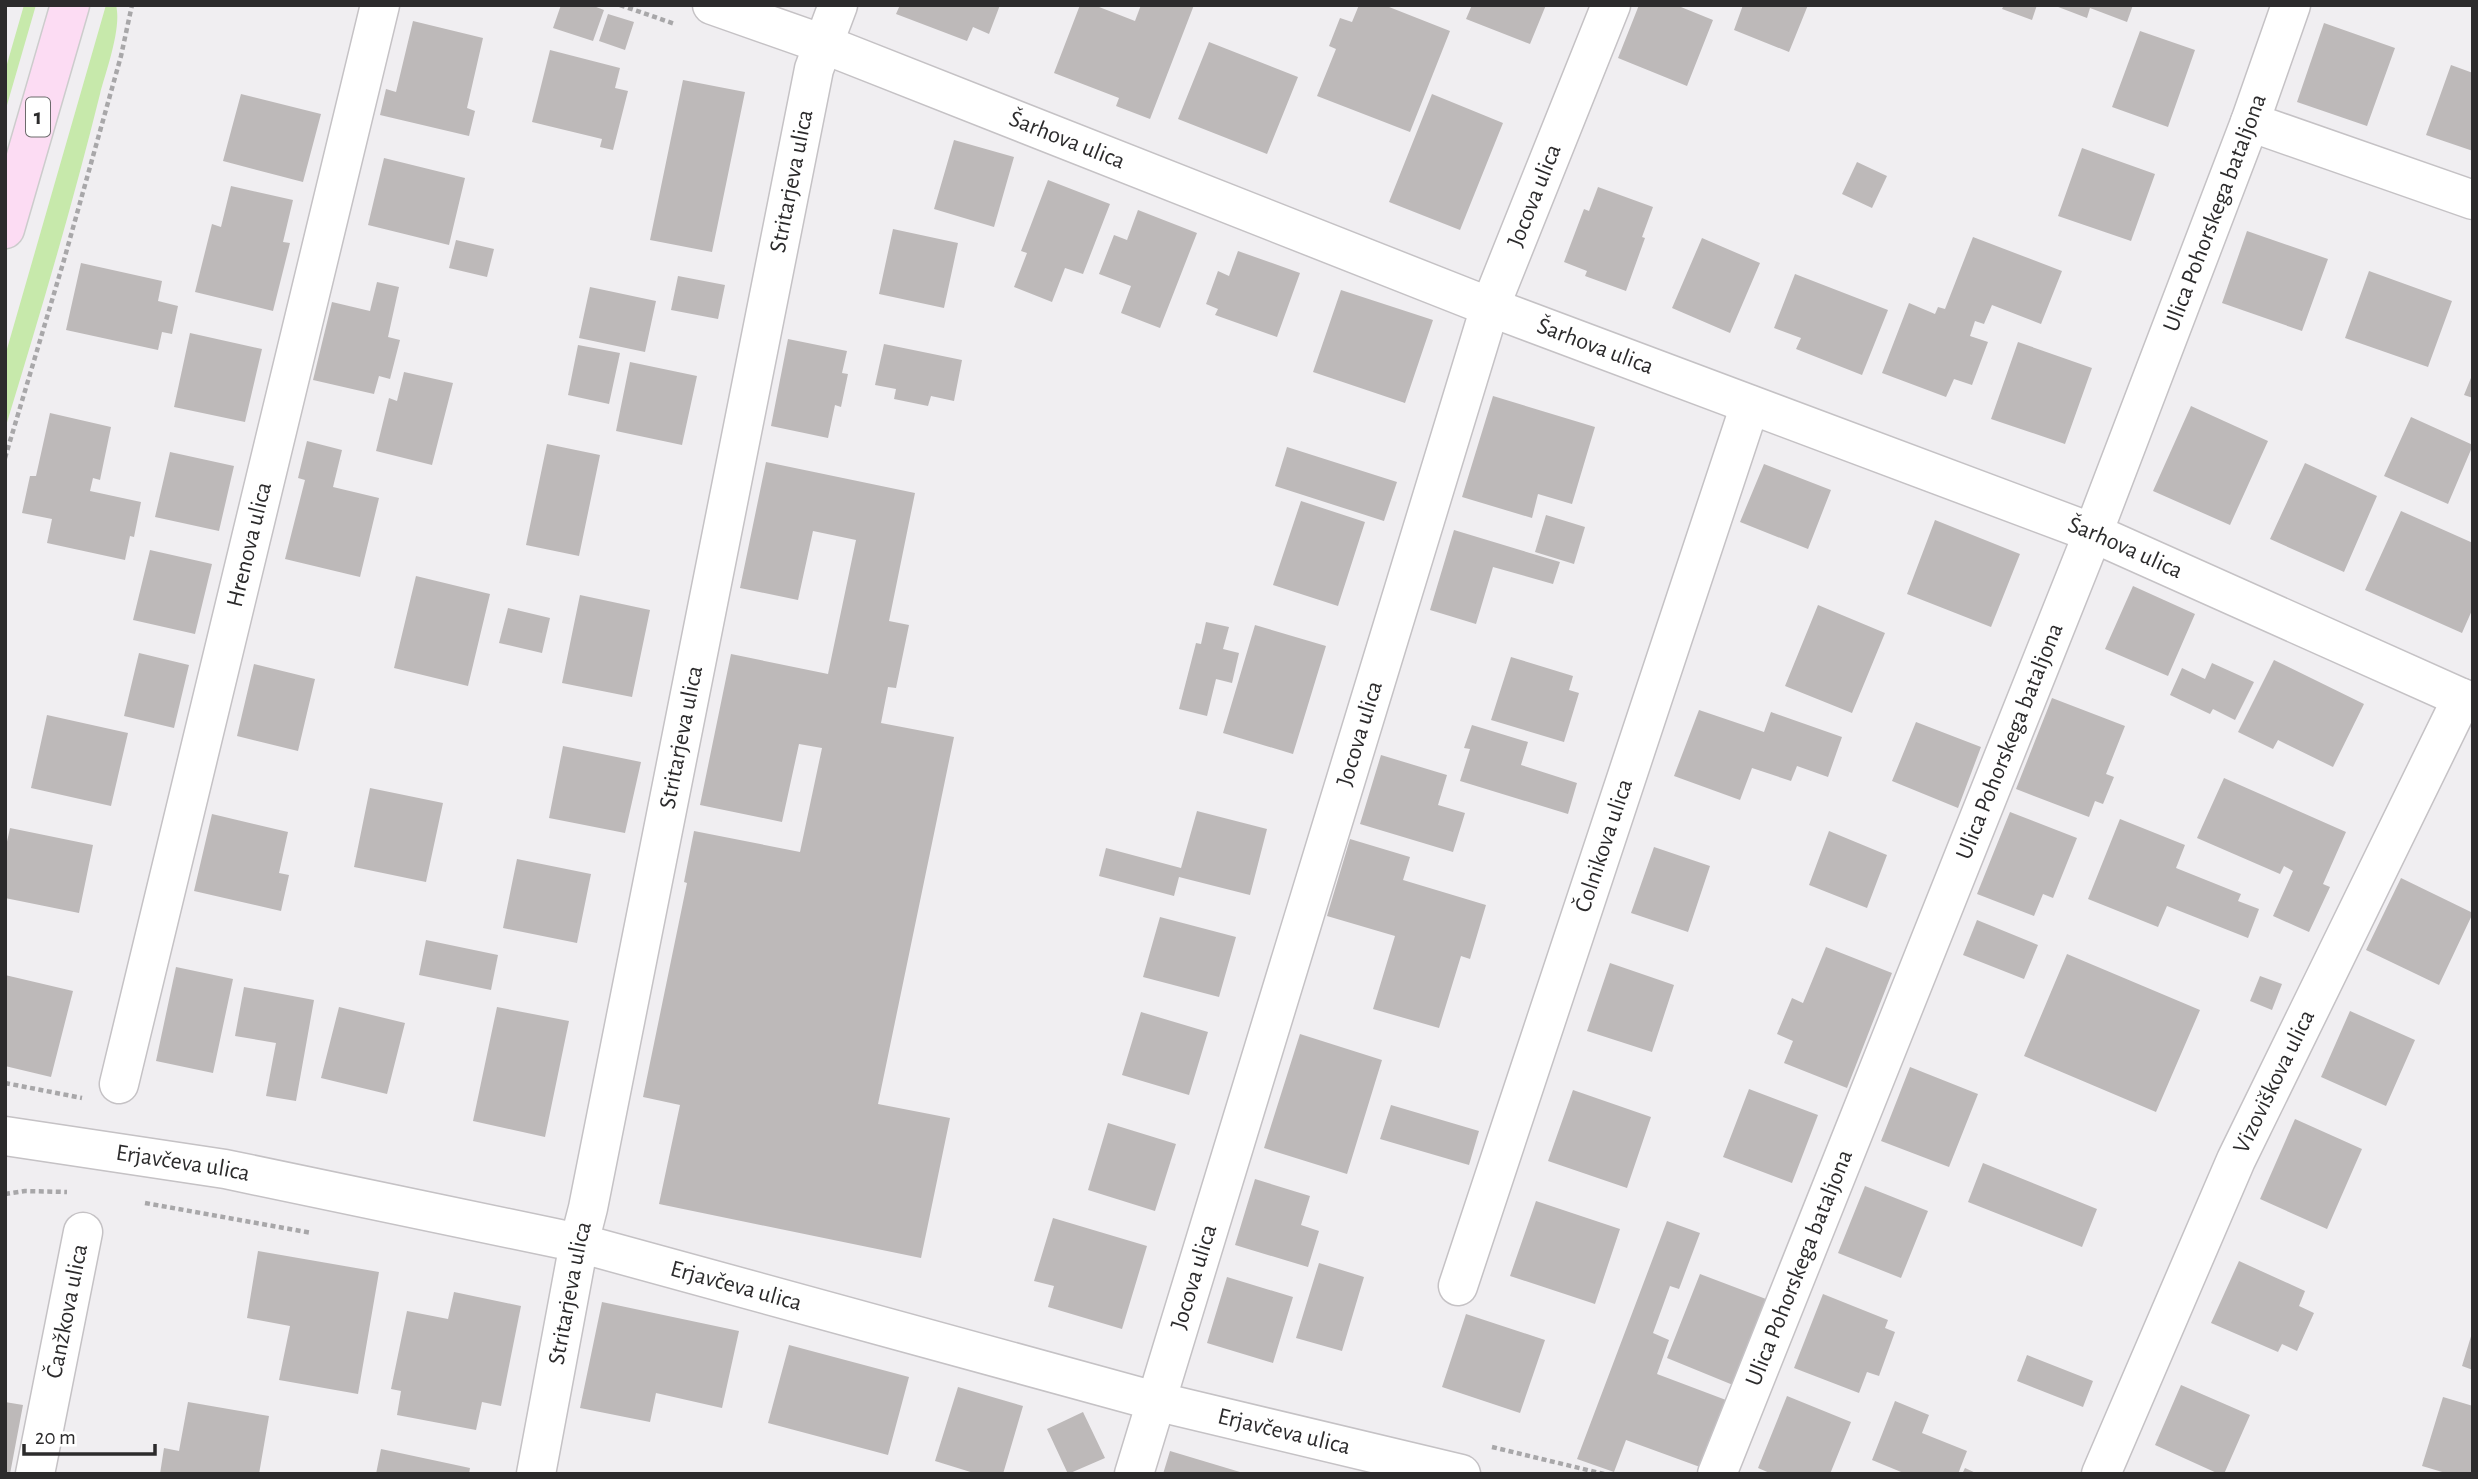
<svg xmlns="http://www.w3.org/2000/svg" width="2478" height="1479" viewBox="0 0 2478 1479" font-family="'Alegreya Sans',sans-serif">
  <rect width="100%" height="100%" fill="#f0eef1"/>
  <path fill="#c7e9ab" d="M24,5H36L5,112V71Z
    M106,5H116C122,28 106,71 100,94C72,207 39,318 5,429V356Z"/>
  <path fill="#bdb9b9" d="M561,5H591L604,10L593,41L553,28Z
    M900,5H1000L989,34L973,27L967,41L896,14Z
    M1080,5H1094L1135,21L1141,5H1194L1150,119L1116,106L1119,98L1054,73Z
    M1359,5H1384L1450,31L1410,132L1317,96L1336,49L1329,46L1340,18L1352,22Z
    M1472,5H1546L1530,44L1466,19Z
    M1639,5H1676L1713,20L1687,86L1618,58Z
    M1743,5H1808L1789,52L1734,30Z
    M2004,5H2037L2032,20L2002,9Z
    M2053,5H2133L2127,22L2090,8L2087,18Z
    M608,14L634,22L625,50L599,41Z
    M413,21L483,38L467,108L475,111L469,136L380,115L386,89L396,92Z
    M2324,23L2395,48L2367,126L2297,102Z
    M2140,31L2195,50L2168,127L2112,107Z
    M1209,42L1298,77L1267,154L1178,119Z
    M550,50L620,68L615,88L628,91L613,150L600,147L602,139L532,122Z
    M2451,65L2473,73V151L2426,135Z
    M683,80L745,92L712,252L650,240Z
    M241,94L321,114L303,182L223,161Z
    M1432,94L1503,123L1460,230L1389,202Z
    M954,140L1014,157L994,227L934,209Z
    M2082,148L2155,174L2131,241L2058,216Z
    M384,158L465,178L449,245L368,225Z
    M1857,162L1887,176L1872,208L1842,194Z
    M1048,180L1110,204L1083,274L1065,268L1052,302L1014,287L1027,253L1021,251Z
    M231,186L293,200L283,242L290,243L273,311L195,292L212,224L221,227Z
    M1598,187L1653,207L1642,237L1645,238L1626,291L1585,276L1587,271L1564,262L1584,209L1589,211Z
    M1138,210L1197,233L1160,328L1121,313L1131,286L1099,274L1114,235L1127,240Z
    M893,229L958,243L944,308L879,294Z
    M2247,231L2328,259L2302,331L2222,303Z
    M1973,237L2062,271L2041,324L1992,305L1984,324L1975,321L1970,336L1988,342L1972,385L1954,379L1946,397L1882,373L1909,303L1935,314L1938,307L1945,309Z
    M1702,238L1760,263L1730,333L1672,308Z
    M456,240L494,249L487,277L449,268Z
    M1238,251L1300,273L1277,337L1215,315L1218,309L1206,304L1218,271L1229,276Z
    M81,263L162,281L158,301L178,306L172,334L162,332L158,350L66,330Z
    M2369,271L2452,301L2428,367L2345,338Z
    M1795,274L1888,310L1862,375L1796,349L1801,338L1774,328Z
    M678,276L725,285L718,319L671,310Z
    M377,282L399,287L388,337L400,340L390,379L379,376L374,394L313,380L332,302L370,311Z
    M590,287L656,301L645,352L579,338Z
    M1341,290L1433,320L1405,403L1313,372Z
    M190,333L262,349L245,422L174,407Z
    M788,339L847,351L842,373L848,374L841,407L835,405L828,438L771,426Z
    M2018,342L2092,368L2065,444L1991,419Z
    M884,344L962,360L954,401L931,396L928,406L894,399L896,389L875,385Z
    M578,345L620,353L609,404L568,395Z
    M630,362L697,376L682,445L616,431Z
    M404,372L453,383L432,465L376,451L389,398L397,401Z
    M2473,373V398L2464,395Z
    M1493,396L1595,427L1572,504L1538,494L1532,518L1462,497Z
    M2191,406L2268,441L2230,525L2153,491Z
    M50,413L111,427L100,480L93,478L90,491L141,502L134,537L130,536L125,560L47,543L52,519L22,513L30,476H36Z
    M2411,417L2473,445L2448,504L2384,476Z
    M307,441L342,450L333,487L379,498L360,577L285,559L305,480L298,478Z
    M547,444L600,455L579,556L526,545Z
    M1287,447L1397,482L1384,521L1275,486Z
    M170,452L234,466L219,531L155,517Z
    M766,462L915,493L889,621L909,625L896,688L888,687L881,723L954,737L878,1104L950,1118L921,1258L659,1204L680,1105L643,1097L687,883L684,882L694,831L800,852L822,748L799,744L782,822L700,805L731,654L828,674L856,540L813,531L798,600L740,588Z
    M2305,463L2377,496L2344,572L2270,539Z
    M1764,464L1831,490L1808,549L1740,522Z
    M1301,501L1365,522L1338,606L1273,585Z
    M2401,511L2473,543V608L2462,633L2365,590Z
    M1546,515L1585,527L1574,564L1535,552Z
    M1935,520L2020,554L1991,627L1907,594Z
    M1454,530L1560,562L1553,584L1493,567L1476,624L1430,610Z
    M150,550L212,564L195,634L133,620Z
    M416,576L490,594L468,686L394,668Z
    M2133,586L2195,614L2168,676L2105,649Z
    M580,595L650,610L632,697L562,683Z
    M1818,605L1885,633L1852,713L1785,686Z
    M508,608L550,618L542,653L499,643Z
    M1206,622L1229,627L1223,649L1239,653L1232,683L1216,679L1207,716L1179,709L1196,643L1201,644Z
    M1255,625L1326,646L1293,754L1223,733Z
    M139,653L189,665L174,728L124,716Z
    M1511,657L1573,676L1569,690L1579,693L1564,742L1491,720Z
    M2274,660L2364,704L2333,767L2278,740L2273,749L2238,732Z
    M2212,663L2254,682L2235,720L2213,709L2210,714L2170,695L2182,668L2205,679Z
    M254,664L315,679L298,751L237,736Z
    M2052,698L2125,726L2106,774L2114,777L2103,804L2095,801L2089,817L2016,789Z
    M1699,710L1764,732L1771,712L1842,737L1828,777L1797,766L1791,781L1752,768L1740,800L1674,776Z
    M47,715L128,733L111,806L31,788Z
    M1916,722L1981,747L1958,808L1892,781Z
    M1472,725L1528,742L1521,765L1577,783L1568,814L1460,781L1470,749L1464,748Z
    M563,746L641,762L625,833L549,818Z
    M1381,755L1447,775L1438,805L1465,813L1453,852L1360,824Z
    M2224,778L2346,832L2323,884L2330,887L2309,932L2273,916L2293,871L2284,866L2280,874L2197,838Z
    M370,788L443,803L426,882L354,867Z
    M1197,811L1267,829L1250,895L1179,877L1174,896L1099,876L1106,848L1181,868Z
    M2010,812L2077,838L2053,898L2043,894L2034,916L1977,894Z
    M212,814L288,832L279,873L289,875L281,911L194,891Z
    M2120,819L2185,845L2176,868L2241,894L2238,901L2259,909L2248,938L2167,906L2158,927L2088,899Z
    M10,828L93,845L79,913L5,898V851Z
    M1829,831L1887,855L1867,908L1809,885Z
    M1350,839L1410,857L1403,880L1486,905L1470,959L1461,956L1439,1028L1373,1009L1395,936L1327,916Z
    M1654,847L1710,866L1688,932L1631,913Z
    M517,859L591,874L577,943L503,928Z
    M2401,878L2473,913L2439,985L2366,950Z
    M1160,917L1236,937L1219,997L1143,977Z
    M1977,920L2038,945L2024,979L1963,955Z
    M426,940L498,955L491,990L419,975Z
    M1826,947L1892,973L1847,1088L1784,1063L1793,1041L1777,1034L1792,998L1803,1003Z
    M2067,954L2200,1010L2156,1112L2024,1056Z
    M1610,963L1674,985L1652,1052L1587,1031Z
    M176,967L233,979L213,1073L156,1061Z
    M5,975L73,991L51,1077L5,1066Z
    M2260,976L2282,984L2272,1010L2250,1001Z
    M244,987L314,1000L296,1101L266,1096L276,1043L235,1036Z
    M339,1007L405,1023L387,1094L321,1078Z
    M497,1007L569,1021L545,1137L473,1121Z
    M2350,1011L2415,1040L2386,1106L2321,1077Z
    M1141,1012L1208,1032L1189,1095L1122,1075Z
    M1300,1034L1382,1060L1347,1174L1264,1148Z
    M1910,1067L1978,1094L1949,1167L1881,1141Z
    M1749,1089L1818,1115L1792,1183L1723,1157Z
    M1573,1090L1651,1117L1627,1188L1548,1161Z
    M1391,1105L1479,1131L1469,1165L1380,1139Z
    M2295,1119L2362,1149L2327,1229L2260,1199Z
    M1108,1123L1176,1144L1155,1211L1088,1190Z
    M1983,1163L2097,1209L2082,1247L1968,1202Z
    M1255,1179L1310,1196L1301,1225L1319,1231L1308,1267L1235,1245Z
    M1865,1186L1928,1211L1901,1278L1838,1253Z
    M1536,1201L1620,1229L1595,1304L1510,1276Z
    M1053,1218L1147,1246L1122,1329L1048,1307L1054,1286L1034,1281Z
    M1667,1221L1700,1233L1679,1289L1670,1286L1653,1333L1669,1340L1657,1374L1726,1400L1700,1467L1626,1440L1614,1472L1577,1459Z
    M258,1251L379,1272L358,1394L279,1380L290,1326L247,1318Z
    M2239,1261L2305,1291L2299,1306L2314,1313L2297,1351L2282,1344L2278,1352L2211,1323Z
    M1319,1263L1364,1277L1342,1351L1296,1338Z
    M1700,1274L1766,1299L1733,1385L1667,1358Z
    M1227,1277L1293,1297L1273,1363L1207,1343Z
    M454,1292L521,1306L501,1406L482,1402L476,1430L397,1415L401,1391L391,1389L407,1311L448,1319Z
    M1823,1294L1888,1320L1885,1328L1895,1332L1879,1376L1867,1372L1859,1393L1794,1368Z
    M602,1302L739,1331L722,1408L656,1393L650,1422L580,1408Z
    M1466,1314L1545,1340L1520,1413L1442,1387Z
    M2472,1333H2473V1370L2462,1366Z
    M789,1345L909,1377L888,1455L768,1423Z
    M2027,1355L2093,1381L2083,1407L2017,1381Z
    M2181,1385L2250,1415L2224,1474H2219L2155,1445Z
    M958,1387L1023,1406L1003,1474H977L935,1461Z
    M1787,1396L1851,1422L1830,1474H1772L1758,1468Z
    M2443,1397L2473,1406V1474H2449L2422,1466Z
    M1895,1401L1929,1415L1922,1433L1967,1451L1958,1474H1906L1872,1460Z
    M5,1402L23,1405L10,1474H5Z
    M188,1402L269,1416L259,1474H160L164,1448L179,1451Z
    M1083,1412L1105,1458L1068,1474L1047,1429Z
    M381,1449L470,1468L469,1474H376Z
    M1170,1451L1240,1472V1474H1163Z
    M1965,1468L1978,1474H1962Z"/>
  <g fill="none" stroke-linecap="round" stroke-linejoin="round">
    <g stroke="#c5c2c5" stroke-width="41">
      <g id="minor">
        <path id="s1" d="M712,5L823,44L1490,307L2093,533L2473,703"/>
        <path d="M2250,122L2473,200"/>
        <path id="s2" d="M119,1084L380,5"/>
        <path id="s3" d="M5,1136L225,1169L579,1243L1155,1401L1461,1474"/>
        <path id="s4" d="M1458,1286L1750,405"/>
        <path id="s5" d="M35,1474L83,1232"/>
        <path id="s6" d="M536,1474L579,1243L588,1208L814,69L838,5"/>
        <path id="s7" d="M1134,1474L1490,307L1611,5"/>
        <path id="s8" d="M1717,1474L2093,533L2250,122L2291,5"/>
        <path id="s9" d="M2101,1474L2236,1160L2462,698"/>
      </g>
    </g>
    <g stroke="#ccc" stroke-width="41">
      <path id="major" d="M5,229L70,5"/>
    </g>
    <path stroke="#a8a7a9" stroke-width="4.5" stroke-dasharray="5 3.5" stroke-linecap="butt" d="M620,5L675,24
      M5,458L64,260L121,56L132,5
      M5,1083L82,1098
      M5,1194L25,1191L67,1192
      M145,1203L312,1233
      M1492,1447L1604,1474"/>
    <use href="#minor" stroke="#fff" stroke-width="38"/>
    <use href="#major" stroke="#fcdcf3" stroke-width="38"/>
  </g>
  <g text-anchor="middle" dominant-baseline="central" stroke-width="5" stroke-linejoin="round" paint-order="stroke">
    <rect fill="#fff" stroke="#6b6b6b" stroke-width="2" x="26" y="97.5" width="24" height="39" rx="5"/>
    <g font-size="23" font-weight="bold" fill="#2c2b2c">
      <text x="38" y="117">1</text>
    </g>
    <g font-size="24" fill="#2c2b2c" stroke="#fff">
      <text stroke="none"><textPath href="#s1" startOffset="380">Šarhova ulica</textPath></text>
      <text stroke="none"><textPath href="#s6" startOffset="1318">Stritarjeva ulica</textPath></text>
      <text stroke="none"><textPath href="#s7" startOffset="1340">Jocova ulica</textPath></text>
      <text stroke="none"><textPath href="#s8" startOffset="1356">Ulica Pohorskega bataljona</textPath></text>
      <text stroke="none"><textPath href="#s1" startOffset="947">Šarhova ulica</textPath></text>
      <text stroke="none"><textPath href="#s2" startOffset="555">Hrenova ulica</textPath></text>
      <text stroke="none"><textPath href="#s1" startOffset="1514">Šarhova ulica</textPath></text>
      <text stroke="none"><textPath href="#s7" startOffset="774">Jocova ulica</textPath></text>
      <text stroke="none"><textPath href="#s6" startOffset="751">Stritarjeva ulica</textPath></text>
      <text stroke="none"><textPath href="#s8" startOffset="789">Ulica Pohorskega bataljona</textPath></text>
      <text stroke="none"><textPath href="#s4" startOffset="464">Čolnikova ulica</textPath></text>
      <text stroke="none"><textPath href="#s9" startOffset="429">Vizoviškova ulica</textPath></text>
      <text stroke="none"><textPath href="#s3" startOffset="180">Erjavčeva ulica</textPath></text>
      <text stroke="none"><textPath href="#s8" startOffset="222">Ulica Pohorskega bataljona</textPath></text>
      <text stroke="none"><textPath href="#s7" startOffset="206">Jocova ulica</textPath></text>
      <text stroke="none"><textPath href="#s3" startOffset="747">Erjavčeva ulica</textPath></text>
      <text stroke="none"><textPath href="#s6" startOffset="184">Stritarjeva ulica</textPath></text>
      <text stroke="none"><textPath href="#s5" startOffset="166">Čanžkova ulica</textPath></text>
      <text stroke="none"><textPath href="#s3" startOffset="1314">Erjavčeva ulica</textPath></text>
    </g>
  </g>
  <rect width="2478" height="1479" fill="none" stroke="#2c2b2c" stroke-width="14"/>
  <path d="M24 1444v10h131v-10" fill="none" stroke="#2c2b2c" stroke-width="3.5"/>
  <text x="35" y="1444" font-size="21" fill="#2c2b2c" stroke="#ffffff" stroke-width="5" paint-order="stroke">20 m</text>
</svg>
